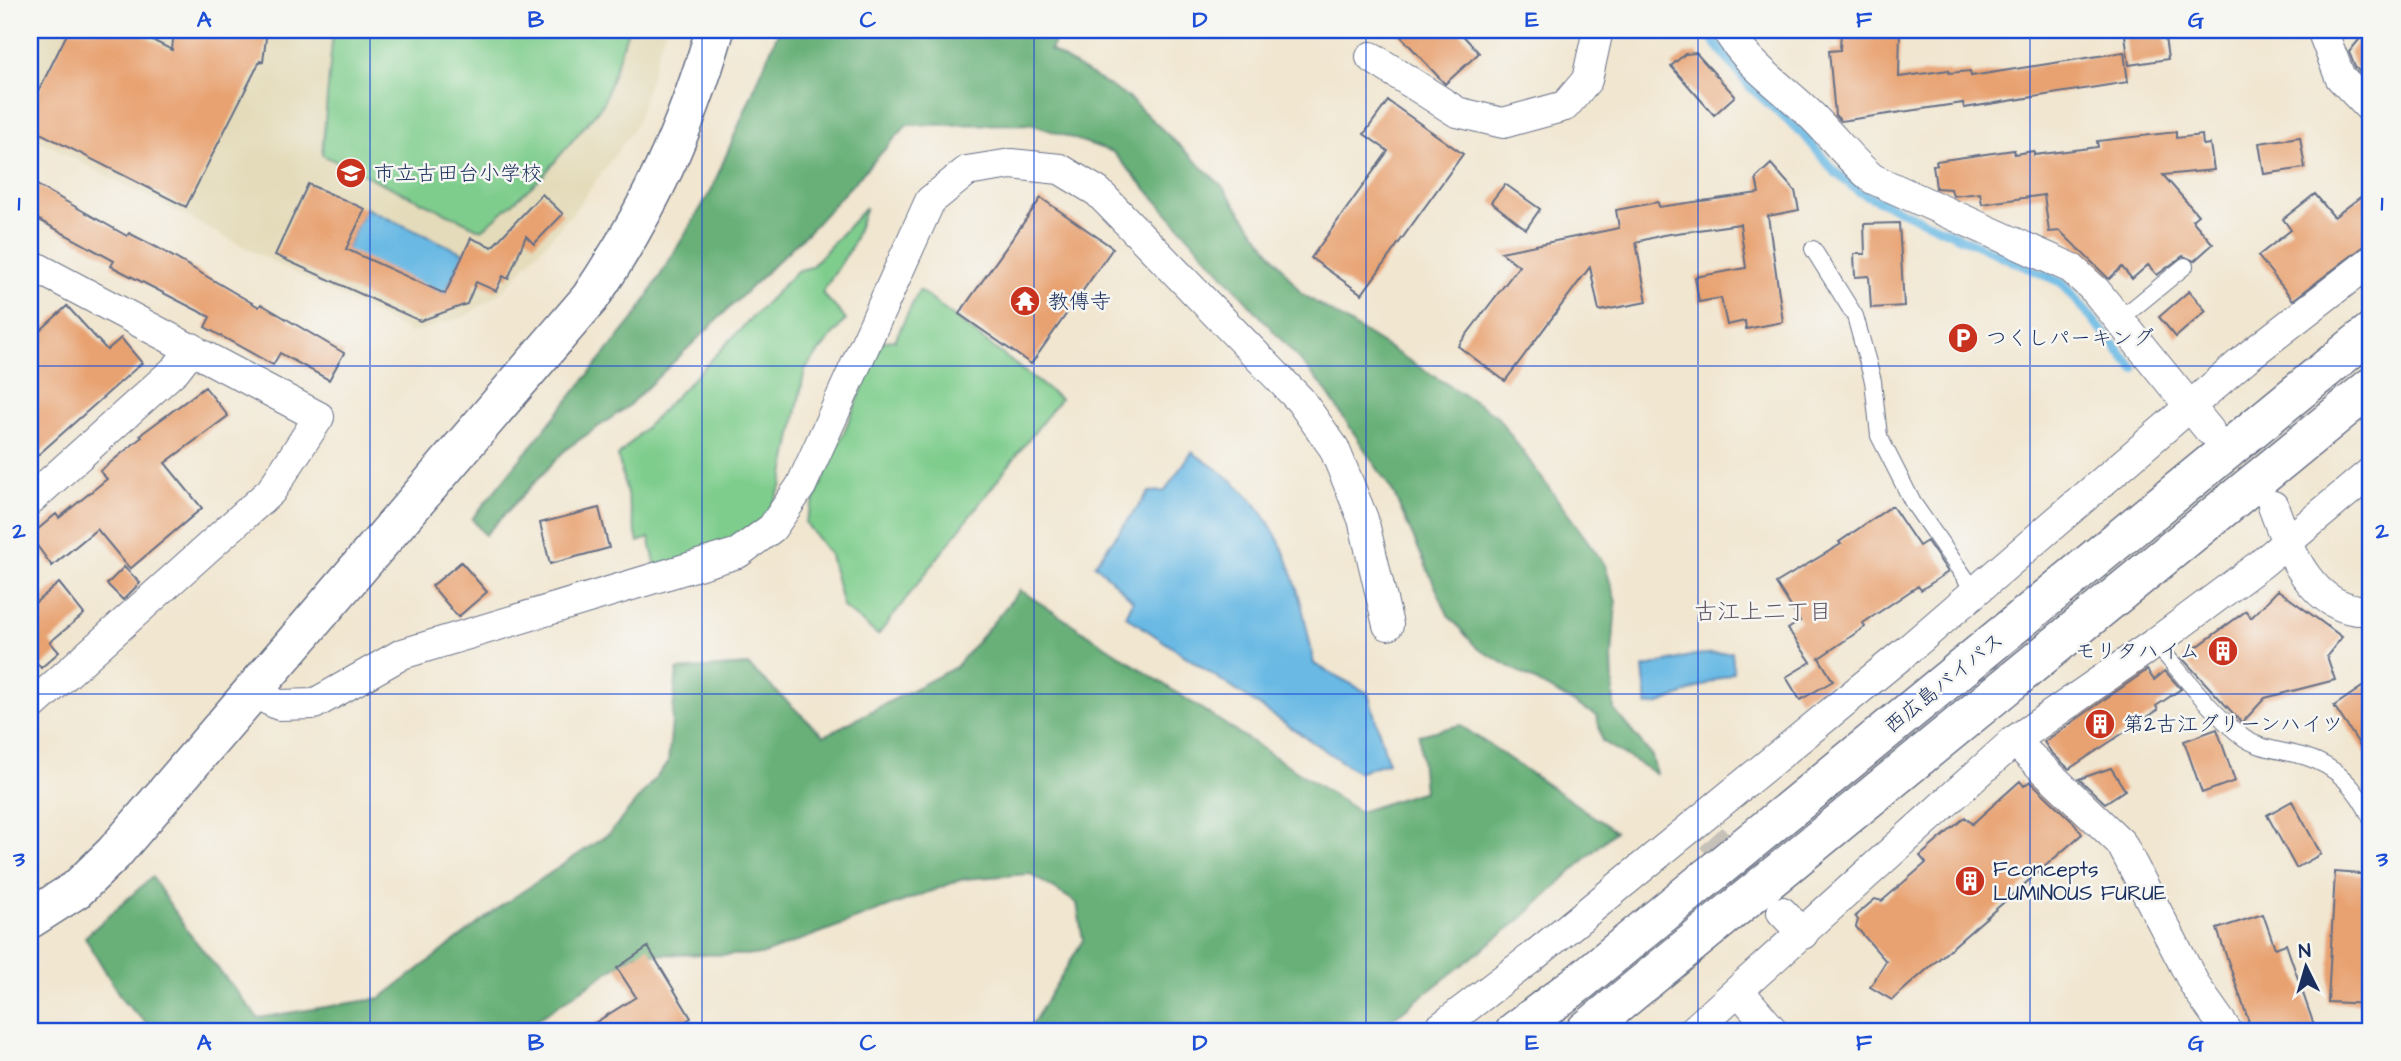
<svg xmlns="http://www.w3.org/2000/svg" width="2401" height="1061" viewBox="0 0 2401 1061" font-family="'Architects Daughter','Klee One',sans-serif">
  <rect width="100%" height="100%" fill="#f6f6f2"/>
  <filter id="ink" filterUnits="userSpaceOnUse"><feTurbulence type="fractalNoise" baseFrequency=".0143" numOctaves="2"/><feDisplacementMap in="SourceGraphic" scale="14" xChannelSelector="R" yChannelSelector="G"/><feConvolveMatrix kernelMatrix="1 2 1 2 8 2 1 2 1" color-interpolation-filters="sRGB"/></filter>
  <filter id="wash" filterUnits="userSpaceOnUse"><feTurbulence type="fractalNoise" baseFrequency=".00686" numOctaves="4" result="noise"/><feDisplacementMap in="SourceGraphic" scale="28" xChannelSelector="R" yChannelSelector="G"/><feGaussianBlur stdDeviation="1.57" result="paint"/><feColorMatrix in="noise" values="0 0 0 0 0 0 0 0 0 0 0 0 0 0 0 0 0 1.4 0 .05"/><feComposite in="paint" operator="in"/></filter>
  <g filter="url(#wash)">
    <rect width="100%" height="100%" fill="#f1e6d0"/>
    <path fill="#e4dbba" d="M30,30H665L636,125L575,210L504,290L466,316L411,333L30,136Z"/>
    <path fill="#7fcd8d" stroke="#4d7e76" stroke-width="2" d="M333,30H628L603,104L542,177L482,230L322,155Z
      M866,207L852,246L822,293L846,319L805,369L782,485L762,527L720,553L657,571L649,538L638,542L618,456L797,271L811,267Z
      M919,290L1060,399L878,635L843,607L830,555L805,522L883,341L895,340Z"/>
    <path fill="#67b078" stroke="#41706b" stroke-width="2" d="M779,30H1060L1050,50L1129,98L1221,185L1301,293L1496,415L1605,565L1616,602L1612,656L1614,710L1652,756L1656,774L1602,741L1597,716L1477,648L1448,615L1393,492L1322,385L1113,152L1031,124L907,125L813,227L627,407L566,449L485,535L472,519L636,316L711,191Z
      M1020,590L1359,812L1424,791L1419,735L1460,725L1615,831L1520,920L1377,1031H1028L1083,940L1077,903L1030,874L963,879L761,955L635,954L520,1031H155L123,1001L85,937L152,877L188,932L258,1018L381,998L501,906L610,833L668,763L677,670L748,665L824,736L956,667Z"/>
    <path fill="#69b9e4" stroke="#4274a1" stroke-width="2" d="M365,208L464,253L445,294L338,268Z
      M1192,452C1207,463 1223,472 1236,484C1289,531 1301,598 1314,664L1368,693L1388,762L1357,772L1126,616L1133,601L1095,564L1149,492L1165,491Z
      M1732,652L1734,672L1660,704L1647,705L1643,668L1694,655Z"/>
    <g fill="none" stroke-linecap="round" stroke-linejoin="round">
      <path stroke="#69b9e4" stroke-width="9" d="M1705,30L1750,87L1805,136L1834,171L1859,192L2062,283L2134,369"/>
    </g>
    <g id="blocks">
      <path fill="#e8a271" d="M69,30H132L172,50L174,30H267L263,62L260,61L186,207L30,128V108Z
        M1395,30H1458L1479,53L1445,84Z
        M1841,30H1900L1899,77L1949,70V73L1970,71L1971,76L2124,52L2128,82L1964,108L1963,103L1841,121L1835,115L1829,51L1840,50Z
        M2164,30L2168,59L2129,65L2125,35Z
        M2367,30H2371V84L2355,67L2349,52Z
        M1696,53L1735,96L1714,115L1671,66L1685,54Z
        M1388,101L1463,154L1362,294L1311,258L1388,151L1364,134Z
        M2176,132V138L2202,135L2203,145L2210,144L2214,170L2163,175L2198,215L2192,220L2213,244L2194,261L2183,256L2157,275L2148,265L2132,279L2122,267L2109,279L2060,231L2049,232L2044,195L1982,204L1980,193L1953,196L1951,189L1936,188L1933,165H1937L1936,161L2014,150V154L2034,151V155L2098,147L2097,141Z
        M2300,137L2305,168L2264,174L2259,143Z
        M1771,164L1795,191L1799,210L1768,216L1783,322L1746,329L1745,321L1727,325L1721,298L1699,302L1695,277L1746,268L1740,224L1663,235L1636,242L1647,302L1599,311L1590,267L1505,381L1458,346L1519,266L1501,252L1619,228L1616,210L1658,202L1659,207L1759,193L1756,178Z
        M30,181L127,236L129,233L158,248L259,307L261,304L344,353L329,380L280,353L273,365L205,327L210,317L111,266L114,261L30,215Z
        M308,184L365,209L346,249L445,294L471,238L492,247L542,194L563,214L534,244L526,236L508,279L503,276L496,291L476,282L467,304L420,321L275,255Z
        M1505,184L1540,209L1526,229L1491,202Z
        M2371,189V241L2293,300L2258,256L2291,230L2283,219L2315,194L2334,217Z
        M1041,198L1113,248L1031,364L959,314Z
        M1899,223L1904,306L1871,308L1869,276L1855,277L1854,254H1865L1864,224Z
        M2189,291L2206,311L2176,337L2159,317Z
        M67,306L107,350L121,338L142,363L30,462V340Z
        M205,387L228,416L165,463L202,508L130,569L97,529L52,566L30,536L56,514L59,518L107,479L100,471L142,437L140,435Z
        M1892,506L1919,546L1927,541L1948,572L1921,590L1918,586L1863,623L1865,627L1819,658L1833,681L1800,700L1786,677L1811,662L1788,629L1800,621L1776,583L1841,544L1839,542Z
        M599,508L609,548L550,564L540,523Z
        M461,562L487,592L458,617L432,586Z
        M124,567L140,583L123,600L107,584Z
        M59,583L84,614L50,642L59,652L41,668L32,657L30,659V607Z
        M2278,590L2342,637L2327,656L2335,680L2265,698L2242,723L2182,658L2246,611L2251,618Z
        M2147,670L2154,680L2165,671L2181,689L2156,706L2158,710L2069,769L2051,752L2044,742Z
        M2371,681V762L2334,706Z
        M2217,729L2235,781L2202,793L2184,741Z
        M2111,768L2125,790L2105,803L2079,779Z
        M2020,781L2024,786L2030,781L2075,824L2082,834L1892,1000L1870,987L1886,961L1856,927L1858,920L1855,916L1875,899L1882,901L1926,863L1920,856L1965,817L1972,824Z
        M2292,801L2321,854L2296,868L2267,815Z
        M2335,872L2371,875V1004L2328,1002Z
        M2263,914L2275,948L2286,944L2316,1031H2252L2217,929Z
        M648,947L691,1018L670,1031H582L636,997L617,968Z"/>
    </g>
  </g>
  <g filter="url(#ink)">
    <use href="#blocks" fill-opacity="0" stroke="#666f86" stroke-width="2"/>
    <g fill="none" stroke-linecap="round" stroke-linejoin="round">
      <path stroke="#c6c1b9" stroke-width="30" stroke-dasharray="30 15" stroke-linecap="butt" d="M1711,837L1773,903"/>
      <g stroke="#666f86" stroke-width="18">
        <path id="service" d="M1813,249L1855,316L1873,381L1879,436L1913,503L1975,592
          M2119,320L2185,266
          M2155,643C2182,673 2208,709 2240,735C2258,750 2284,750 2306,757C2338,767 2357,789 2371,818"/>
      </g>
      <g stroke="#666f86" stroke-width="32">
        <path id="minor" d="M1727,30C1748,66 1784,88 1813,117C1834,138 1850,160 1873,179L2071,268L2095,290L2209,430
          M2322,30L2340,77L2371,109
          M1371,57L1457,112L1503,123L1565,106L1587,80L1598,30
          M30,264L319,417L271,491L30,707
          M30,500L176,369L192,348
          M2273,506C2289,550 2313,615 2371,610
          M250,691L279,705L314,704L402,654L738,553L772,528L801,486L930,201L967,171L1011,164L1060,169L1098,192L1300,400L1334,448L1363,519L1388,625
          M2014,741L2121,843L2196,987L2227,1031
          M1782,912L1803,934
          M1740,992L1773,1031
          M1436,1031L1530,959L1910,648L2246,358L2371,261
          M1693,1031L2014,741L2155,643L2261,564L2371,472"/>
      </g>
      <g stroke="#666f86" stroke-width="41">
        <path id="tertiary" d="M30,919L77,889L114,853L590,298C650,209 685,132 715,30"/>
      </g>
      <g stroke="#666f86" stroke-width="41">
        <path id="motorway" d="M1515,1031L1581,981L2371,332
          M1585,1031L2371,387"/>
      </g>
      <use href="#service" stroke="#fff" stroke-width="16"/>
      <use href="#minor" stroke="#fff" stroke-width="30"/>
      <use href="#tertiary" stroke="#fff" stroke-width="38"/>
      <use href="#motorway" stroke="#fff" stroke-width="38"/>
    </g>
  </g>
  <path fill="none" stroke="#1d4ed8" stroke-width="2" stroke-opacity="0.55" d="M370,30V1031M702,30V1031M1034,30V1031M1366,30V1031M1698,30V1031M2030,30V1031M30,366H2371M30,694H2371"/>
  <defs>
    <g id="school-disc" transform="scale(1.575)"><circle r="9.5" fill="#c8321e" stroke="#f6f6f2"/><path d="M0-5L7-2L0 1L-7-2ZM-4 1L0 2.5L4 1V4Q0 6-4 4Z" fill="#fff"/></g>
    <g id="temple-disc" transform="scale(1.575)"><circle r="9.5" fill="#c8321e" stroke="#f6f6f2"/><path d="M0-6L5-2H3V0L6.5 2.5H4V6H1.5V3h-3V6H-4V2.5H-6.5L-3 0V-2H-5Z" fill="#fff"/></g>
    <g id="parking-disc" transform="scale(1.575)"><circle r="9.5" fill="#c8321e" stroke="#f6f6f2"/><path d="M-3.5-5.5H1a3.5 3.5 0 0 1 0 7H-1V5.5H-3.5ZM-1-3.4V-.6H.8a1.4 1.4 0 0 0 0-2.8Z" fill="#fff"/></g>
    <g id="building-disc" transform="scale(1.575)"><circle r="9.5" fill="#c8321e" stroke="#f6f6f2"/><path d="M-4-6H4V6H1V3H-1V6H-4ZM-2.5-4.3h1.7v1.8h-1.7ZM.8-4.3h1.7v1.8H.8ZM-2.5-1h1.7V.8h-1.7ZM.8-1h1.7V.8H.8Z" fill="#fff"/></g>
  </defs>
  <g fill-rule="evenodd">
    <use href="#school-disc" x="351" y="173"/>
    <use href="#temple-disc" x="1025" y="301"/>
    <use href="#parking-disc" x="1963" y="338"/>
    <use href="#building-disc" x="2223" y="651"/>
    <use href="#building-disc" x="2100" y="724"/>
    <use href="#building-disc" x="1970" y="881"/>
  </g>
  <g text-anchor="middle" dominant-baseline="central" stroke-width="5" stroke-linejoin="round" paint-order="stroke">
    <g font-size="21" fill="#1b2f5e" stroke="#f6f6f2" text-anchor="start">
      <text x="374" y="173">市立古田台小学校</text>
      <text x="1048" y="301">教傳寺</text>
      <text x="1986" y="338">つくしパーキング</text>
      <text x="2200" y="651" text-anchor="end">モリタハイム</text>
      <text x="2123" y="724">第2古江グリーンハイツ</text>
      <text x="1993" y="869">Fconcepts<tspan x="1993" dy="24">LUMINOUS FURUE</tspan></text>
    </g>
    <g font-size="21" fill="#1b2f5e" stroke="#f6f6f2">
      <text transform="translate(1944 683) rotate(-39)">西広島バイパス</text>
    </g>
    <g font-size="23" fill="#635765" stroke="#f6f6f2">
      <text x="1763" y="612">古江上二丁目</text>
    </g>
  </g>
  <rect width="2401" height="1061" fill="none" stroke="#f6f6f2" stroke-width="77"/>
  <g transform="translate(2306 967) rotate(355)" stroke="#f6f6f2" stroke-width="5" paint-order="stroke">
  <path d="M0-5L12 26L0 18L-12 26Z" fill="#1b2f5e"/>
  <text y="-10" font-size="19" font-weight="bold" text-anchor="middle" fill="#1b2f5e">N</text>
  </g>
  <rect x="38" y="38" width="2324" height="985" fill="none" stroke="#1d4ed8" stroke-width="2.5"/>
  <g font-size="23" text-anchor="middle" font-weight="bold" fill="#1d4ed8">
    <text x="204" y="27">A</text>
    <text x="536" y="27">B</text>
    <text x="868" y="27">C</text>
    <text x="1200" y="27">D</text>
    <text x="1532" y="27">E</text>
    <text x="1864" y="27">F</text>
    <text x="2196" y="27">G</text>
    <text x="19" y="210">1</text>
    <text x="2382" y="210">1</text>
    <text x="19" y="538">2</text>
    <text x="2382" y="538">2</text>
    <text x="19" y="866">3</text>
    <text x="2382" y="866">3</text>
    <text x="204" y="1050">A</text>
    <text x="536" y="1050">B</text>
    <text x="868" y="1050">C</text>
    <text x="1200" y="1050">D</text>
    <text x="1532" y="1050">E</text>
    <text x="1864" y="1050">F</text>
    <text x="2196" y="1050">G</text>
  </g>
</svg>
